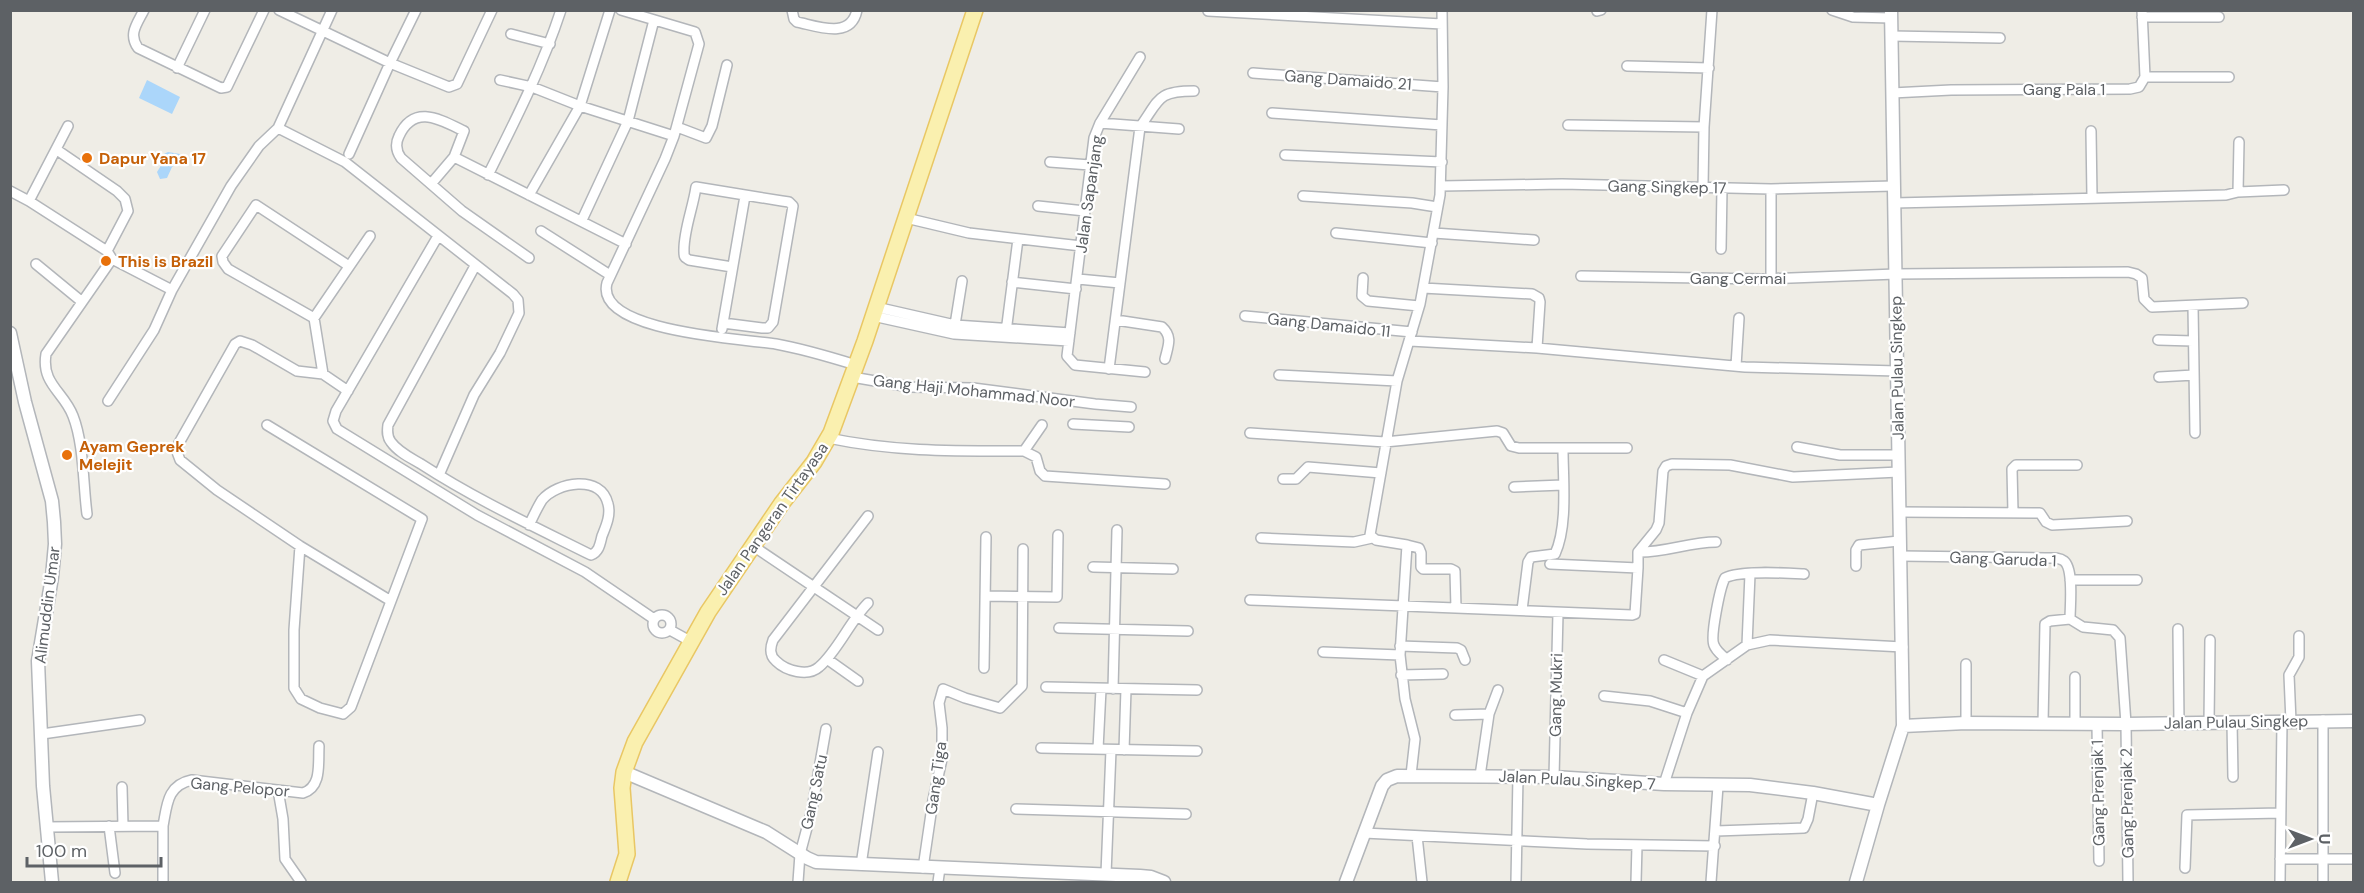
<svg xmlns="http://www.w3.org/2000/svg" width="2364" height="893" viewBox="0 0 2364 893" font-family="'DM Sans',sans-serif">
  <rect width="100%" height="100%" fill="#efede6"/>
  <path fill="#abd6fa" d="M147,80L180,97L172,114L139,98Z
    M168,152L180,154L183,159L172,167L167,178L160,179L157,172L162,164L158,162L157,157Z"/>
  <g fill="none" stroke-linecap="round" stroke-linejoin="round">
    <g stroke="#b3b6ba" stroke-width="12">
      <path id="minor" d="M144,10C137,24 128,34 138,48L221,88L227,87L264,10
        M279,10L390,63L449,87L457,84L492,10
        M621,10L695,32L699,44L674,136L665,159L607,283C594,332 744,339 776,344C804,349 830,357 856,365
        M792,10L794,19L797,22C817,26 851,40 857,10
        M1832,10L1853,17L1891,18
        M2142,10L2145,77
        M1208,11L1442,24
        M1597,11L1601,10
        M2142,17H2219
        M511,34L550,44
        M1891,36L2000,38
        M1140,57L1100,123L1094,138L1067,356L1075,365L1145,372
        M1627,66L1709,68
        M177,68L205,10
        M1253,73L1443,87
        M500,80L532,87L580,106L674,136
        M1892,93L1951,90L2130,89L2139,87L2145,77H2229
        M1272,113L1442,125
        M1100,123L1179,129
        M1568,125L1704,127
        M677,127L706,138L712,126L727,65
        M278,128L345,162L513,294L518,300L519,313L500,353L474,395L439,475
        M2091,131L2092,197
        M57,150L117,191L125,199L128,211L107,251
        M349,154L390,63L416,10
        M1285,155L1442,162
        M454,157L626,244
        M1050,162L1090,165
        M488,175C515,121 542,68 561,10
        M431,184L454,157L464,131C439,119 414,104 399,136C395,144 396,151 401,158L462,211L529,258
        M1441,186L1562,184L1771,189L1894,186
        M1703,187L1704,127L1712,10
        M1771,189V279
        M10,191L29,201L107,251L112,259L172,290L231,186L259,146L278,128L332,10
        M2238,192L2239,142
        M529,195L580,106L610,10
        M1303,196L1412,203L1437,207
        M29,201L68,126
        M1894,203L2226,195L2238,192L2284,190
        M1038,206L1085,211
        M906,218L969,233L1081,246
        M582,220L628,121L654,20
        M541,231L610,275
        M1336,233L1432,243
        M1434,233L1534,240
        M438,236L336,411L333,421L337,429L477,515L585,572L654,619
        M1721,249L1722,188
        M36,264L81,301
        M349,266L256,205L222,256L223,262L228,269L314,318L370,236
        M475,266L388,425C387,432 387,437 391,442C398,452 411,458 421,464C475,499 533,526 591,555C599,552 600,544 602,536C606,526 611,515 608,504C601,474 557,482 542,500C537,508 533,517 529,525
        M1581,276L1762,279L1896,274L2128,272L2136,274L2142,278L2144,299L2152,307L2243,303
        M1363,278L1362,296L1368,301L1419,306
        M1078,279L1120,283
        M1012,282L1076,289
        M1423,288L1532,294L1539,298L1540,302L1537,348
        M2193,306L2195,433
        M876,307L955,325L1070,333
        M873,316L954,334L1069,341
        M1245,316L1412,332
        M314,318L323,374
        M1116,320L1162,327C1173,337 1168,346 1165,359
        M723,323L762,328H768L773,322L793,206L789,202L782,201L696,187C693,208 683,232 684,252C684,258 685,257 689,260L732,267
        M722,329L745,196
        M954,331L962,281
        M1006,332L1018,239
        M2158,340L2193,341
        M1410,341L1537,348L1745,367L1897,371
        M1736,366L1739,318
        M1109,369L1140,127C1160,99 1157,91 1194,91
        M1279,375L1397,381
        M852,377L910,387L973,388L1095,404L1131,407
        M2159,377L2194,375
        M348,391L323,374L297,371L252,345L240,341L235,344L179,443L177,452L180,460L217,490L300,546L391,601
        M108,401L154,330L172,290
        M1073,424L1129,427
        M267,425L422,519L351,707L343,714L320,708L301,699L294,688V630L300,546
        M1250,433L1385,442L1497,431L1503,433L1511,446L1519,448H1627
        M828,438C895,452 955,451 1024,451L1036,457L1040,471L1045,476L1165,484
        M1797,447L1840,455H1898
        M1024,451L1042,425
        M1283,479H1296L1308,467L1381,473
        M1514,487L1563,485
        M1899,512L2036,513H2040L2046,522L2052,525L2127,521
        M2013,512L2012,469L2016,465H2077
        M87,514C83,484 84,444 73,416C64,392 41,384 46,354L112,259
        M1261,538L1354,542L1372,538
        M1407,545L1419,548L1421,553V567L1423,569H1451L1455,571L1456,608
        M753,546L878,630
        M1638,552L1656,530L1659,523L1663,471L1666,466L1672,464L1730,465L1793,477L1899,472
        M1900,556L2045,558C2052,558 2059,557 2064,561C2074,569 2070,607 2070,619
        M1856,566V550L1859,545L1899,541
        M1093,567L1173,569
        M1638,568V552C1664,553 1689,542 1716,542
        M2070,580H2137
        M985,596L1057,597L1058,535
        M1250,600L1632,615L1635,614L1638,568L1550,564
        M868,603C850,621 837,652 819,667C808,677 786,671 776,661C769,655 770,648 773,640L868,516
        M1522,610L1528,562L1531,557L1555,554C1568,526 1563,480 1563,449
        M653 624a9 9 0 1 1 18 0a9 9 0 1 1-18 0Z
        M2070,619L2083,627L2113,630L2120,638L2126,724L2128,882
        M1059,628L1188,631
        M2178,629L2179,723
        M670,630L690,641
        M1747,645L1750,574
        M1400,646L1457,648L1461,650L1465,660
        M1323,652L1400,655
        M827,659L858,681
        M1664,660L1703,676
        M1727,660C1722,655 1716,651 1714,645C1710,637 1720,587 1725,578C1739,570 1786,573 1804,574
        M984,668L986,537
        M1401,675L1443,674
        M2075,677V723
        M1046,687L1197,690
        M1113,689L1117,530
        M1604,696L1650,701L1687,713
        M1455,715L1489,714
        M2323,720V882
        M2209,722L2210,640
        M2232,722L2233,777
        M2291,722L2289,675L2299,657V636
        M1966,723V664
        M2043,723L2045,624L2050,621L2070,619
        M2097,724L2099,861
        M42,734L140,720
        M1041,748L1197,751
        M1098,749L1101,689
        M1124,750L1126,689
        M1411,775L1415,739L1405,699L1400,655L1407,545L1376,540L1370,535L1397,381L1420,304L1440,195L1443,87L1442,10
        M1480,776L1489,714L1498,690
        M1554,777L1558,613
        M1664,784L1687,713L1703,676L1747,645L1770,640L1903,647
        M122,787L123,826
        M278,790L283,819L285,859L301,882
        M1016,809L1186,814
        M109,826L115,873
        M163,826V882
        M46,827L163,826C167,805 167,785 192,780L303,793C322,787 318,764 319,746
        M1716,831L1804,828L1808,819L1813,793
        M1364,833L1587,844L1715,846
        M1417,836L1422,882
        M2280,859H2354
        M861,865L878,752
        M923,868L933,800L942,759V728L939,703L943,689L965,698L1000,708L1022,686L1023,549
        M2185,868L2187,815L2280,813
        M1106,874L1111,750
        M798,882L800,854L812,809L826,729
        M938,882L940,868
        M1516,882L1518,776
        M1636,882L1637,845
        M1711,882L1718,786
        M2280,882L2282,722"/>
    </g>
    <g stroke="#b3b6ba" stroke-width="15">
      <path id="tertiary" d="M10,333L25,402L52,501L54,522L55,544L52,577L38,661L43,786L52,882
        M1903,726L1966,723L2126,724L2354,721
        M624,772L766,832L807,858L816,862L1140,876L1151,877L1164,882
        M1346,882L1382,786L1387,780L1397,776L1554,777L1664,784L1750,785L1813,793L1878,805
        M1856,882L1878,805L1903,726L1891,10"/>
    </g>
    <g stroke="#e9c764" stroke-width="18">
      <path id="primary" d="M618,882L627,854L622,788L624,772L635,742L708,612L782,503L814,462L831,433L865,341L975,10"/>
    </g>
    <use href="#minor" stroke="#fff" stroke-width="9"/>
    <use href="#tertiary" stroke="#fff" stroke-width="12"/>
    <use href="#primary" stroke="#faf0af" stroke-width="15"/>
  </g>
  <g fill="#e8710a" stroke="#fff" stroke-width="2">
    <circle cx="87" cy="158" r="6"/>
    <circle cx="106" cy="261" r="6"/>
    <circle cx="67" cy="455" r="6"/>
  </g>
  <g text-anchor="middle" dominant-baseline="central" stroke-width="4.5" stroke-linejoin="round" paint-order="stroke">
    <g font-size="16" fill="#5d6165" stroke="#fff">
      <text transform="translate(1348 80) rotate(4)">Gang Damaido 21</text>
      <text x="2064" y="89">Gang Pala 1</text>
      <text transform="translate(1667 187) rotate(1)">Gang Singkep 17</text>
      <text transform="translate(1089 194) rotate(-82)">Jalan Sapanjang</text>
      <text x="1738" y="278">Gang Cermai</text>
      <text transform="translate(1329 325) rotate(6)">Gang Damaido 11</text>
      <text transform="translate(1897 368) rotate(-91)">Jalan Pulau Singkep</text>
      <text transform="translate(974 391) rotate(6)">Gang Haji Mohammad Noor</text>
      <text transform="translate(772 519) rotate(-55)">Jalan Pangeran Tirtayasa</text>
      <text transform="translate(2003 559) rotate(2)">Gang Garuda 1</text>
      <text transform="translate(47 605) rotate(-83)">Alimuddin Umar</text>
      <text transform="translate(1556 695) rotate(-89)">Gang Mukri</text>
      <text transform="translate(2236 722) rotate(-1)">Jalan Pulau Singkep</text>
      <text transform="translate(936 778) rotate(-82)">Gang Tiga</text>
      <text transform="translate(1577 780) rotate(3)">Jalan Pulau Singkep 7</text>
      <text transform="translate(240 787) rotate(5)">Gang Pelopor</text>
      <text transform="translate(814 792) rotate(-78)">Gang Satu</text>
      <text transform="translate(2098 793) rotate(-91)">Gang Prenjak 1</text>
      <text transform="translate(2127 803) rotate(-91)">Gang Prenjak 2</text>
    </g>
    <g font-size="16" font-weight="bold" fill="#c56008" stroke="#fff" text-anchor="start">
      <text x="99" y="158">Dapur Yana 17</text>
      <text x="118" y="261">This is Brazil</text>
      <text x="79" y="446">Ayam Geprek<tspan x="79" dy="18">Melejit</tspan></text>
    </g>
  </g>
  <rect width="2364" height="893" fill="none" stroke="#5d6165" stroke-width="24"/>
  <g transform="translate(2310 839) rotate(90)" stroke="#ffffff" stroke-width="4.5" paint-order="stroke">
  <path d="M0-4.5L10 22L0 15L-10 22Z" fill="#5d6165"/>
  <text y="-9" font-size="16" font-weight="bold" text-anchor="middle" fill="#5d6165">U</text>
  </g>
  <path d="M27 857v9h134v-9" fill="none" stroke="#5d6165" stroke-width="3"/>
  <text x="36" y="857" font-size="18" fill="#5d6165" stroke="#ffffff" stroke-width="4.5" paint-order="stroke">100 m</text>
</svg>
